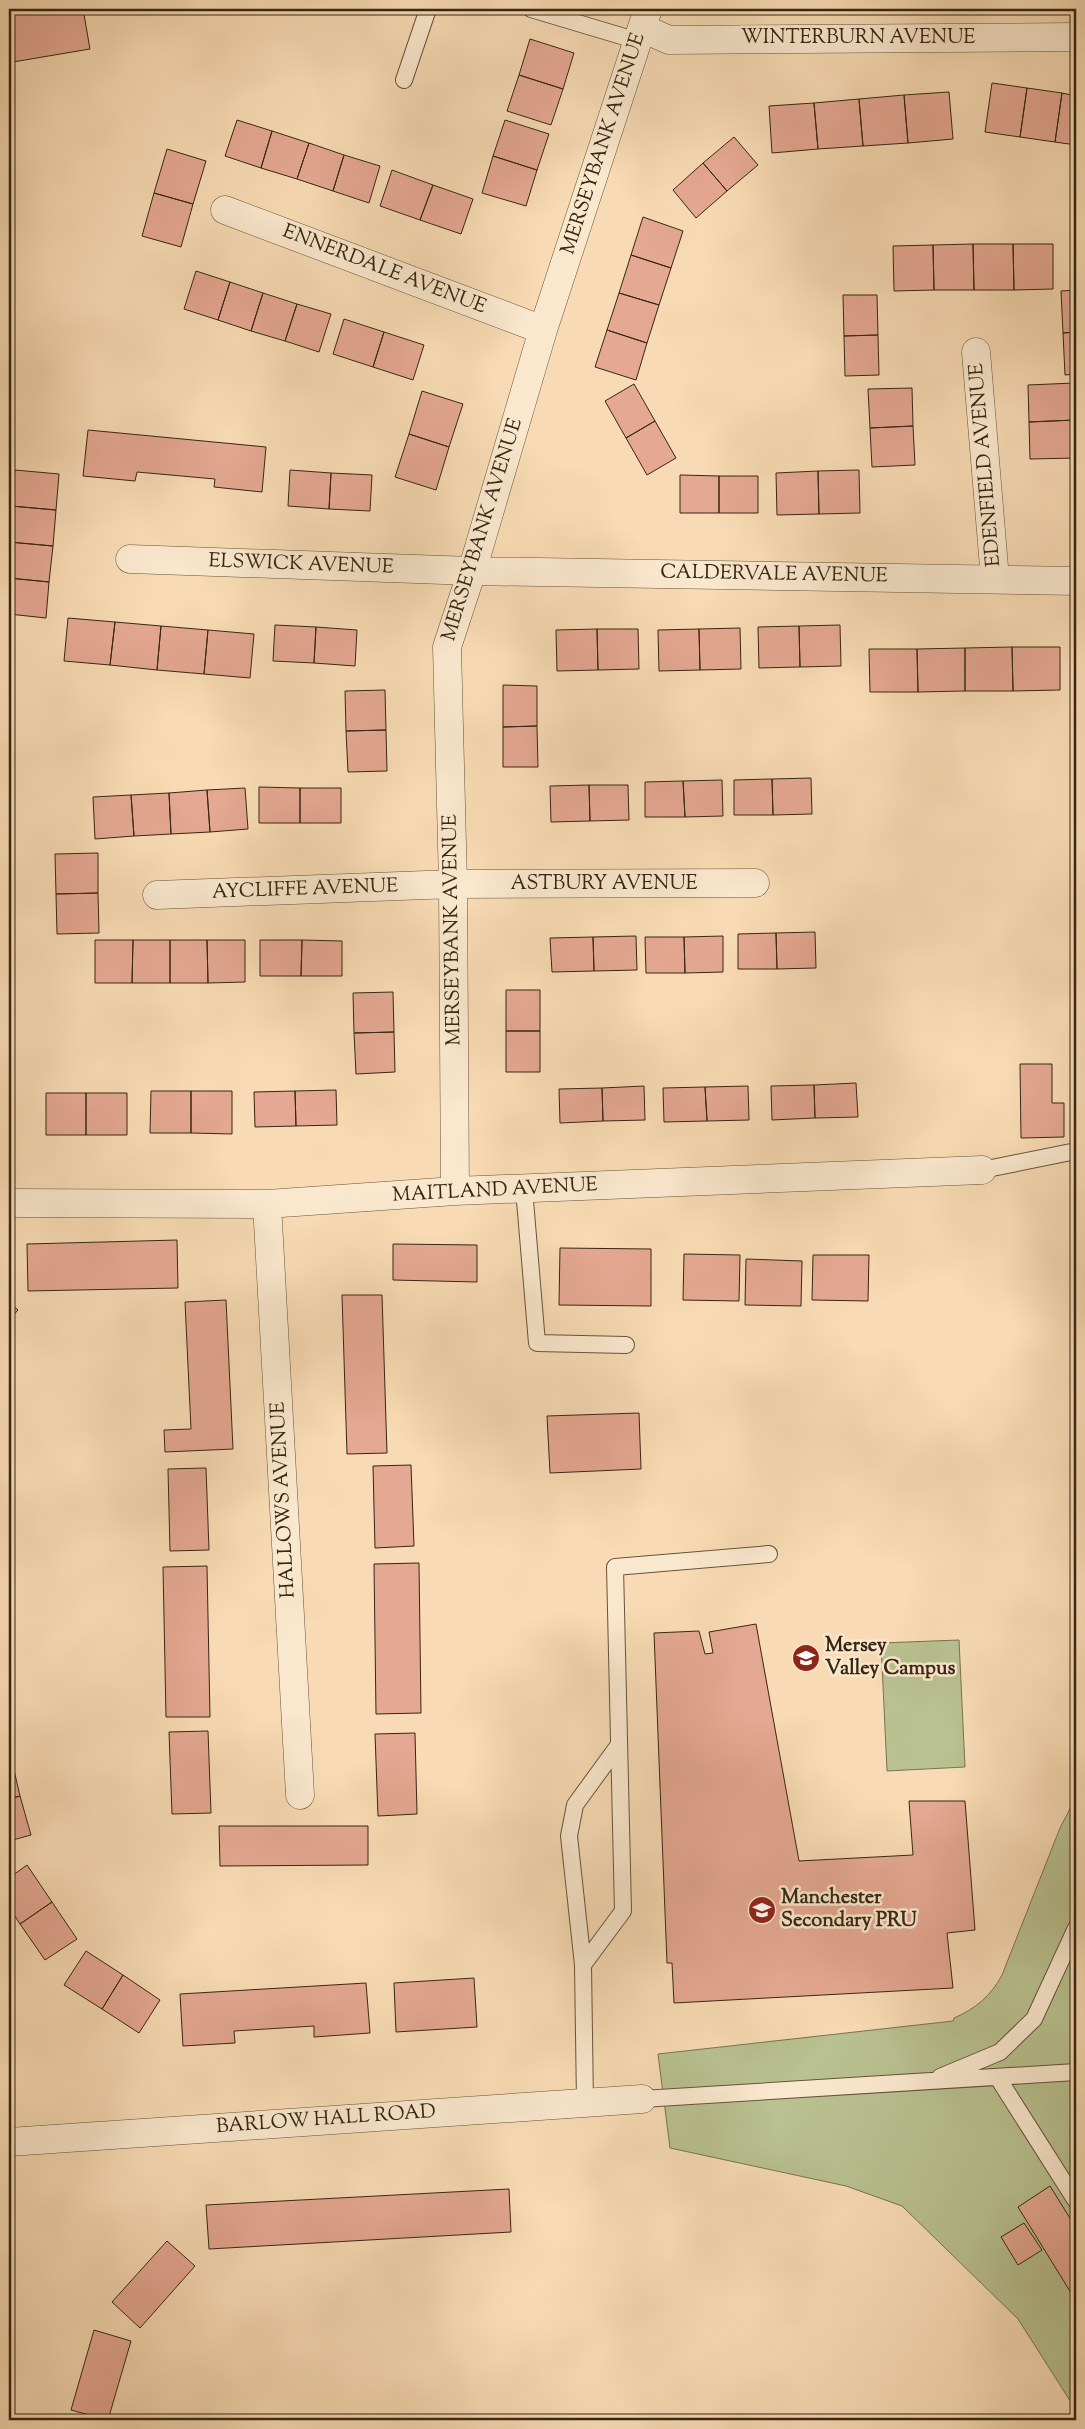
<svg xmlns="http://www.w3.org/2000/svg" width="1085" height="2429" viewBox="0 0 1085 2429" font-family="'Sorts Mill Goudy',serif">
  <rect width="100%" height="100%" fill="#f8dbb4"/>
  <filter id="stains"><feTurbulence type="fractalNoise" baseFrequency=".004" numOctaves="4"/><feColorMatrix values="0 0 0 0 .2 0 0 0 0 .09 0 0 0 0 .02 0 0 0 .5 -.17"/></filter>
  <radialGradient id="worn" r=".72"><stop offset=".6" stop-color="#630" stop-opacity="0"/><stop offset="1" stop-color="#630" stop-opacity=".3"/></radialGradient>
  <path fill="#b9c190" stroke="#787452" d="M959,1640L965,1767L887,1771L881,1643Z
    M1076,1797V2410L1018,2319L902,2206L846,2186L670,2148L658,2054L953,2021L954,2018C975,2009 991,1996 1002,1975L1060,1828Z"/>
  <path fill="#e5a892" stroke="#362613" d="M9,9H83L90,49L13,62L9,36Z
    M530,39L574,53L563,89L519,75Z
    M519,75L563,89L551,125L507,111Z
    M992,83L1027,88L1020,137L985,132Z
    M1027,88L1062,93L1055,142L1020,137Z
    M949,92L953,139L908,143L904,95Z
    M1062,93L1076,96V145L1055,142Z
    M904,95L908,143L863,146L859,99Z
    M859,99L863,146L818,149L814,103Z
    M814,103L818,149L772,153L769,106Z
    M237,120L272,131L261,168L225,156Z
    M505,120L549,134L537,170L493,156Z
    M272,131L309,143L297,179L261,168Z
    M734,137L758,165L727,191L703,163Z
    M309,143L344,155L333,191L297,179Z
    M167,149L206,161L193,204L154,193Z
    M344,155L380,166L369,203L333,191Z
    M493,156L537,170L526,206L482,193Z
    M703,163L727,191L696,218L673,190Z
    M392,170L433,185L420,220L380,206Z
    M433,185L473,199L461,234L420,220Z
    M154,193L193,204L181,247L142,236Z
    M643,217L683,231L671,268L631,255Z
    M973,244H1013L1014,290H974Z
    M973,244L974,290H934L933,245Z
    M1013,244H1053V289L1014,290Z
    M933,245L934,290L894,291L893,246Z
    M631,255L671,268L659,305L619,293Z
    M196,271L230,282L218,320L184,309Z
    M230,282L263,293L251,331L218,320Z
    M1076,290V332L1063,333L1061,291Z
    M263,293L297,304L285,341L251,331Z
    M619,293L659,305L647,343L607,330Z
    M843,295H877L878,335L844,336Z
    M297,304L331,314L319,352L285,341Z
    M344,319L384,332L373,367L333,354Z
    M607,330L647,343L636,380L595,367Z
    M384,332L424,345L413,380L373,367Z
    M1076,332V374L1065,375L1063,333Z
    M878,335L879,375L845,376L844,336Z
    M1074,383L1075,420L1029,422L1028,385Z
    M634,384L655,421L626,438L605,401Z
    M912,388L913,426L870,428L868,389Z
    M422,391L463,404L449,447L409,434Z
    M1075,420L1076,458L1030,459L1029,422Z
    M655,421L676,458L647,475L626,438Z
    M913,426L915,465L872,467L870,428Z
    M88,430L266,447L262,492L214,487L215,479L137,472L135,481L83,476Z
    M409,434L449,447L436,490L395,477Z
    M15,470L59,474L56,510L11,506Z
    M290,470L331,473L329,509L288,506Z
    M859,470L860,513L819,514L818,471Z
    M818,471L819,514L777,515L776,473Z
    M331,473L372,475L370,511L329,509Z
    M680,475L719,476V513H680Z
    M719,476H758V513H719Z
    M11,506L56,510L53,546L9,542Z
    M9,542L53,546L49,582L9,578Z
    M9,578L49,582L46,618L9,614Z
    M68,618L115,622L110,665L64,661Z
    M115,622L161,626L157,670L110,665Z
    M275,625L316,627L314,663L273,661Z
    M840,625L841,666L800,667L799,626Z
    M161,626L208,630L204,674L157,670Z
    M799,626L800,667L759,668L758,627Z
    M316,627L357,630L355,666L314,663Z
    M740,628L741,669L700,670L699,629Z
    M597,629L598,670L557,671L556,630Z
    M597,629H638L639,669L598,670Z
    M699,629L700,670L659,671L658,630Z
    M208,630L254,634L250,678L204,674Z
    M1012,647H1060V690L1013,691Z
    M1012,647L1013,691H965V648Z
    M965,648V691L918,692L917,649Z
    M869,649H917L918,692H870Z
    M503,685L537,686V726L503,727Z
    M385,690L386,730L346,731L345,691Z
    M537,726L538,767H503V727Z
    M386,730L387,771L348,772L346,731Z
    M811,778L812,814L773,815L772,779Z
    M772,779L773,815H734V780Z
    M722,780L723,816L685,817L683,781Z
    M683,781L685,817H645V782Z
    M589,785L590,821L551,822L550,786Z
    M589,785H628L629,820L590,821Z
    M259,787L300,788V823H259Z
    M245,788L248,829L210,832L207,790Z
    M300,788H341V823H300Z
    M207,790L210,832L171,834L169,793Z
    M169,793L171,834L134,836L131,795Z
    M131,795L134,836L95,839L93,797Z
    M98,853V893L56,894L55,854Z
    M98,893L99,933L57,934L56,894Z
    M815,932L816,968L777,969L776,933Z
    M776,933L777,969H738V934Z
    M636,936L637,970L594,971L593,937Z
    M723,936V972L685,973L684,937Z
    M593,937L594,971L552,972L550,938Z
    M645,937H684L685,973H646Z
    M95,940H133L132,983H95Z
    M133,940H170V983H132Z
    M170,940H207L208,983H170Z
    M207,940H245V982L208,983Z
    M260,940H302L301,976H260Z
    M302,940L342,941V976H301Z
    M506,990H540V1031H506Z
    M393,992L394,1032L354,1033L353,993Z
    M506,1031H540V1072H506Z
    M394,1032L395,1072L356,1074L354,1033Z
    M1020,1064H1052V1103H1064V1137L1021,1138Z
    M856,1083L858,1117L815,1118L814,1085Z
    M814,1085L815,1118L772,1120L771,1086Z
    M644,1086L645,1120L603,1121L602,1088Z
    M748,1086L749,1120L707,1121L705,1087Z
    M705,1087L707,1121L664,1122L663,1088Z
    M602,1088L603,1121L560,1123L559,1089Z
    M336,1090L337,1125L296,1126L295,1091Z
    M151,1091H191V1133H150Z
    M191,1091H232V1134L191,1133Z
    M295,1091L296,1126L255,1127L254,1092Z
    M46,1093H86V1135H46Z
    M86,1093H127V1135H86Z
    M177,1240L178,1288L28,1291L27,1244Z
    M393,1244L477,1245V1282L393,1280Z
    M560,1248L651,1249V1306L559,1305Z
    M684,1254L740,1255L739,1301L683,1300Z
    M813,1255H869L868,1301L812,1300Z
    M746,1259L802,1261L801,1306L745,1305Z
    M342,1295H382L387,1453L347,1454Z
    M226,1300L233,1449L165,1452L164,1430L191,1429L185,1302Z
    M9,1302L18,1310L9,1320Z
    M639,1413L641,1469L550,1473L547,1416Z
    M411,1465L414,1546L375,1548L373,1466Z
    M206,1468L209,1550L170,1551L168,1469Z
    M419,1563L421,1713L376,1714L374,1564Z
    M207,1566L210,1717H166L163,1567Z
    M756,1624L799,1861L913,1855L909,1801H965L975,1930L947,1933L953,1988L674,2003L672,1963H667L654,1633L699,1631L705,1654L713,1653L709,1632Z
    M208,1731L211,1813L172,1814L169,1732Z
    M415,1733L417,1814L378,1816L375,1734Z
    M9,1757H11L20,1796L9,1799Z
    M20,1796L31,1835L9,1841V1799Z
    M219,1826H368V1865L220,1866Z
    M27,1865L52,1902L20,1924L9,1907V1878Z
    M52,1902L77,1939L45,1960L20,1924Z
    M86,1951L123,1975L102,2009L64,1985Z
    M123,1975L160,2000L139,2033L102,2009Z
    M474,1978L477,2027L396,2032L394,1983Z
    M366,1983L370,2033L314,2037V2026L234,2031L235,2043L183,2046L180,1994Z
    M1050,2186L1076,2228V2301L1018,2207Z
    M509,2189L511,2232L209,2249L206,2205Z
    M1024,2223L1042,2250L1018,2265L1001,2237Z
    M167,2241L195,2266L140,2328L112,2302Z
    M94,2330L131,2341L108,2420L71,2410Z"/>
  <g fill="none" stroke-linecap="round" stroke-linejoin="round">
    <g stroke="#66533b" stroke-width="18">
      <path id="service" d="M531,9L638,41
        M404,80L428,9
        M982,1170L1076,1151
        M524,1189L537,1343L626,1345
        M583,1965L569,1836L575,1805L618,1746
        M940,2077L1000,2052L1034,2019L1076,1928
        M998,2078L1076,2201
        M642,2099L1076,2072
        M585,2103L583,1965L623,1911L615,1567L769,1554"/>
    </g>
    <g stroke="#66533b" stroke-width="29">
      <path id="minor" d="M642,28L669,40L1076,37
        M225,210L543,330
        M976,352L995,579
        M130,559L472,571L1076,581
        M157,895L453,884L755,883
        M455,1191L453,884L447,647L472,571L543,330L648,9
        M9,1203L267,1204L455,1191L982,1170
        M267,1204L300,1795
        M9,2142L642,2099"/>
    </g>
    <use href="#service" stroke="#fae8ce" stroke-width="16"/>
    <use href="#minor" stroke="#fae8ce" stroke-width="28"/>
  </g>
  <defs>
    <g id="school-disc" transform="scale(1.4375)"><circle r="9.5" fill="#8f2418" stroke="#fae8ce"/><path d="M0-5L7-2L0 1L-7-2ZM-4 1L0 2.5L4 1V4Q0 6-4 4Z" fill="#fff"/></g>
  </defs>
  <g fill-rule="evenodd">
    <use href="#school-disc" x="806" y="1658"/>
    <use href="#school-disc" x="762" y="1910"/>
  </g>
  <g text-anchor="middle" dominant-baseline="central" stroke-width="5" stroke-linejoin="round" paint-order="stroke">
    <g font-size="20" fill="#362613" stroke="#fae8ce">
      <text x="858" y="38">WINTERBURN AVENUE</text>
      <text transform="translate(604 144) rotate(-72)">MERSEYBANK AVENUE</text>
      <text transform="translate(384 270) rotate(21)">ENNERDALE AVENUE</text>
      <text transform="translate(986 465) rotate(-95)">EDENFIELD AVENUE</text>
      <text transform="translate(483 530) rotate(-73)">MERSEYBANK AVENUE</text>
      <text transform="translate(301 565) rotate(2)">ELSWICK AVENUE</text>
      <text transform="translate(774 575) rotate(1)">CALDERVALE AVENUE</text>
      <text x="604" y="884">ASTBURY AVENUE</text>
      <text transform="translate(305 890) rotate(-2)">AYCLIFFE AVENUE</text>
      <text transform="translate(453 930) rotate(-91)">MERSEYBANK AVENUE</text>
      <text transform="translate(495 1191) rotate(-3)">MAITLAND AVENUE</text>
      <text transform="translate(284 1500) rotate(-93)">HALLOWS AVENUE</text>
      <text transform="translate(326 2120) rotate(-4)">BARLOW HALL ROAD</text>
    </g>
    <g font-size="20" font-weight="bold" fill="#362613" stroke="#fae8ce" text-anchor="start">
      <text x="825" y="1646">Mersey<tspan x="825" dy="23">Valley Campus</tspan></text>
      <text x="781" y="1898">Manchester<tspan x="781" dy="23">Secondary PRU</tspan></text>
    </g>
  </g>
  <rect width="1085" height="2429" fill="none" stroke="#f8dbb4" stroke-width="30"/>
  <rect x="10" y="10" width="1065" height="2409" fill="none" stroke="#362613" stroke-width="2.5"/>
  <rect x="15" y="15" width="1055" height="2399" fill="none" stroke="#362613"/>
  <rect width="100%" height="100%" filter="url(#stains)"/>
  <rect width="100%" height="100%" fill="url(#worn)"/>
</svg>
